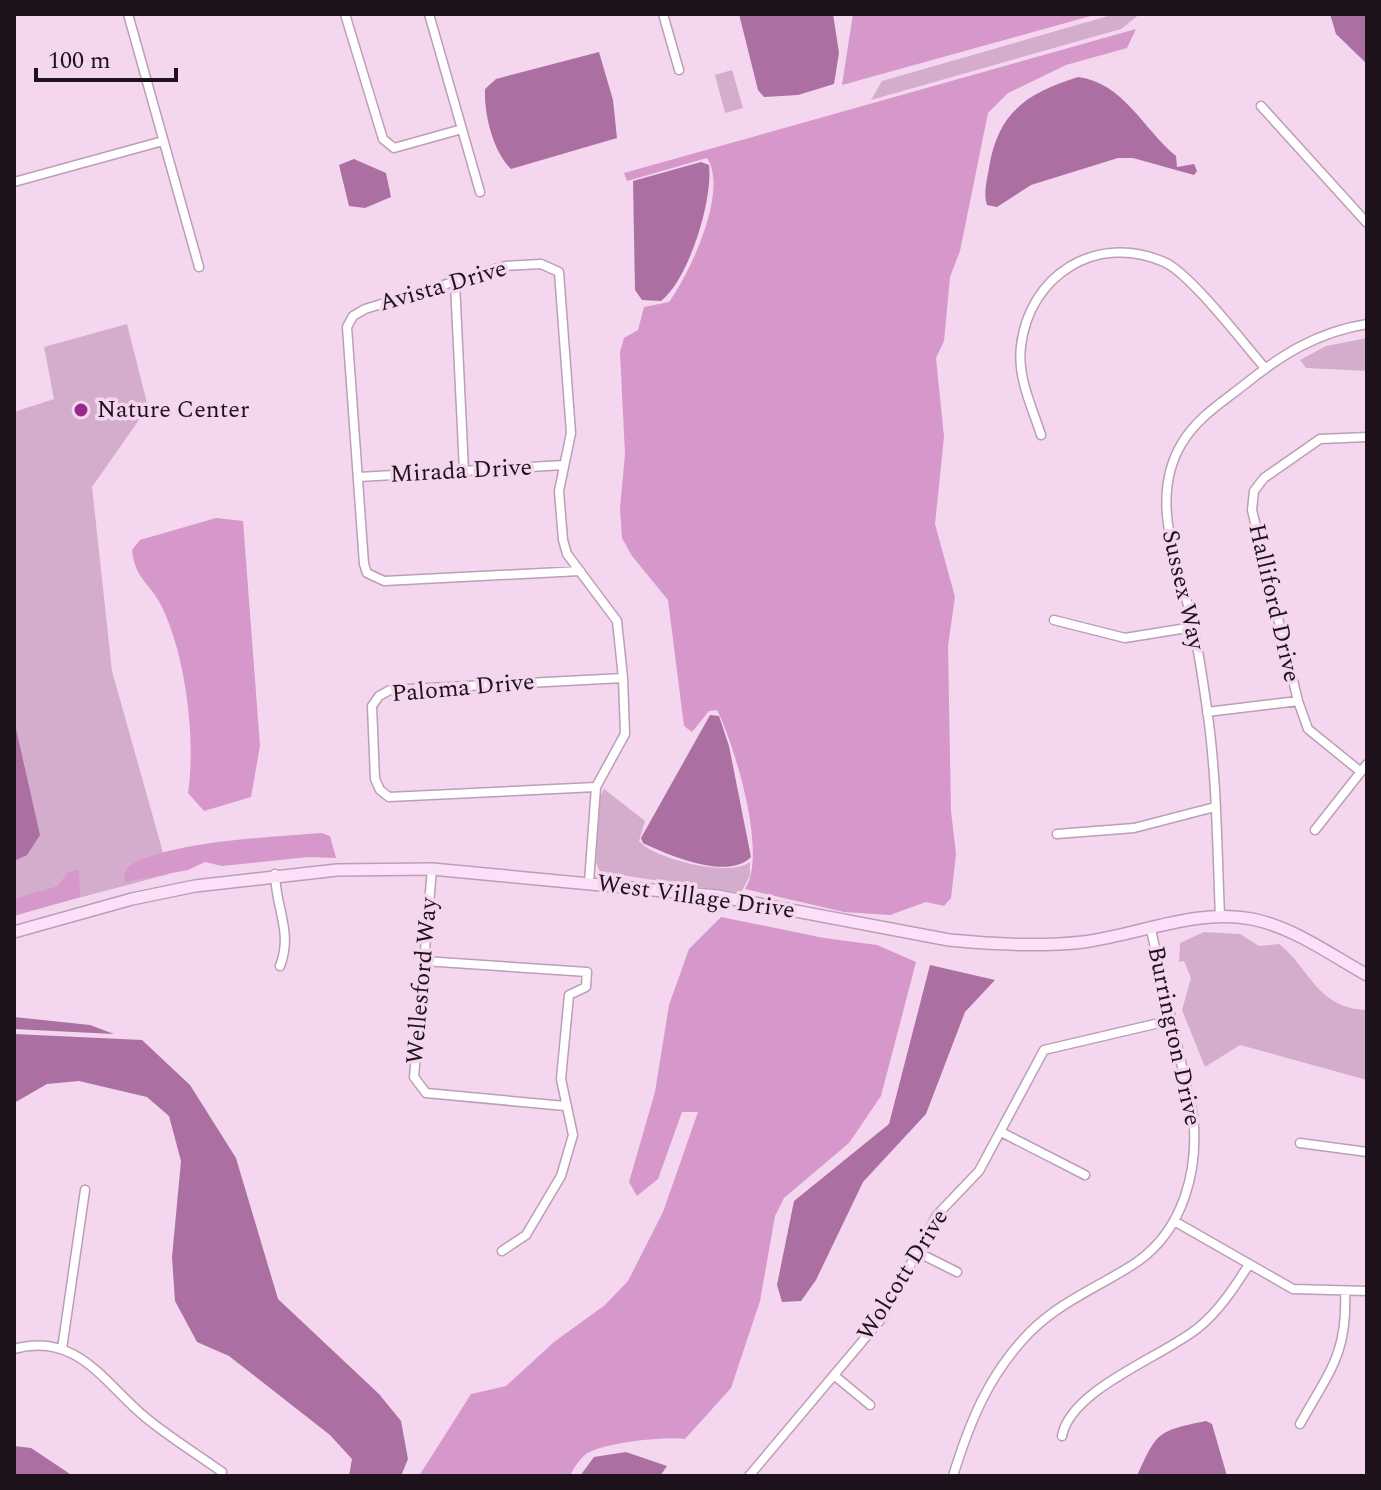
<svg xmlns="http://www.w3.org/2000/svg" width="1381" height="1490" viewBox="0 0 1381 1490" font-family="Spectral,serif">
  <rect width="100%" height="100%" fill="#f5d6ef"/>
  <path fill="#d4adcd" d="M1115,14H1140L1121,29L871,100L882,81Z
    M732,70L743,108L725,113L715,75Z
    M127,324L148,407L92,487L112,671L169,874L14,915V412L54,399L44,347Z
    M1367,338V371L1306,368L1300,360L1326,346Z
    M604,789L645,821L639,841C654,859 730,878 750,862V875L741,893L600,872L596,862L600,797Z
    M1204,932L1240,934L1259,946L1279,944C1309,967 1317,1009 1367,1010V1080L1240,1045L1205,1067L1182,1010L1191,978L1184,961L1179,962L1180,943Z"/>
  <path fill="#d697cb" d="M853,14H1098L842,85Z
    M1136,29L1127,48L1066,65L1008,93L988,113L960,251L950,277L944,341L936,358L944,437L935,524L955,597L948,646L951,811L956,854L951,898L944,906L926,902L890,915L844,912L745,889C768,855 735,746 717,710L709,711L692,732L684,726L668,600L632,556L622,538L620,508L625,454L620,352L624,338L638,330L644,307L669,302C690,273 729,191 707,158L627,181L624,173Z
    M216,518L243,521L260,746L251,797L204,811L188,793C196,739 186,659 163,609C151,583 135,580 132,550L140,540Z
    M322,833L330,836L336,858L308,857L222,866L205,862L188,870L125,882L124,875L129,866C170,841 273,837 322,833Z
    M79,869L80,897L14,916V899L58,886L67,873Z
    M721,917L824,938L877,945L916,962L881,1096L849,1143L784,1198L775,1216L760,1301L731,1388L685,1439C666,1436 599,1443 585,1455C579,1460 573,1469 570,1476H419L471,1394L506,1386L554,1342L605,1305L628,1281L663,1212L698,1112H682L658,1179L637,1196L629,1182L655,1092L669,1005L689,949Z"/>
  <path fill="#ab6fa1" d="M739,14H833L839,53L834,84L798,95L764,97L758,90Z
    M1330,14H1367V64L1336,34Z
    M599,52L613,100L617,138L511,169C493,151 484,115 485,89L496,79Z
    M1078,77C1124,83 1143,129 1176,156L1177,167L1194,164L1197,171L1194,175L1133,158H1118L1031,185L997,207L987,205C983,193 987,180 989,168C998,112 1027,93 1078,77Z
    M354,159L386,173L391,197L365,208L349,206L339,165Z
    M701,162L709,165C713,200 689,279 661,301L642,300L635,290L633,181Z
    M710,715L719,716L729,746L751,857C728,881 668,855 643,843L641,838Z
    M14,720L40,835L27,855L14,861Z
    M930,965L995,980L965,1012L926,1114L863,1182L816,1280L801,1301L782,1302L777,1285L794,1201L889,1124Z
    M14,1017L90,1025L114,1034L14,1029Z
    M14,1034L142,1040L190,1085L236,1158L278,1299L379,1394L401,1421L408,1459L401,1476H349L352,1459L330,1435L229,1356L197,1342L175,1301L172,1257L181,1161L169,1116L147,1097L79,1081L47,1084L14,1103Z
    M1206,1421L1212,1424L1227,1476H1137C1157,1432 1157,1431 1206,1421Z
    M14,1446L31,1448L73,1476H14Z
    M626,1452L667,1466L660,1476H580L594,1457Z"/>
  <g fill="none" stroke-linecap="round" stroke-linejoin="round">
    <g stroke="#bc9eb6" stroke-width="11">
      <path id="street" d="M128,14L199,267
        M345,14L383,139L394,148L462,129
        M429,14L480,192
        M663,14L679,70
        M1261,106L1367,223
        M14,182L163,141
        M455,283L464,471
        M1041,435C1032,407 1017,377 1021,346C1029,276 1096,232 1164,262C1190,273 1243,343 1265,368
        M359,477L564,465
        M580,571L384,581L367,573L364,564L347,327L353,316L365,309L505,266L541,264L559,272L571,433L559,491L563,540L567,554L617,621L623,678L625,734L596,787L589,882
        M1054,620L1125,638L1193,627
        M1207,712L1298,701
        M1361,772L1308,729L1298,701L1252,510L1254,491L1264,478L1320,439L1367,437
        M596,787L389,797L380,790L375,779L372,706L379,696L390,690L623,678
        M1315,830L1367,764
        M1057,834L1134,828L1215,807
        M432,869L414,1077L426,1093L565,1106
        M275,874C276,910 293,932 280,966
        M1220,916C1217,847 1217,777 1207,709C1203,681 1199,653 1193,625C1180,566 1147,501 1182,443C1197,418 1221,403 1244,385C1282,354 1318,332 1367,324
        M424,961L587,972L586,987L569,995L561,1079L573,1135L561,1176L526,1235L502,1251
        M1001,1132L1085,1175
        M1300,1143L1367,1152
        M1174,1221L1293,1289L1367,1291
        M917,1252L957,1272
        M14,1349C77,1331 105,1384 145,1417C169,1437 197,1454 222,1472
        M62,1349L85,1190
        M835,1376L870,1405
        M1300,1424C1329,1372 1348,1353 1345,1291
        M1062,1436C1071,1389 1162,1357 1198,1328C1219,1311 1234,1288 1248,1266
        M749,1476L882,1318L937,1215L979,1171L1044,1050L1172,1020
        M953,1476C970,1421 989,1374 1030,1332C1061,1301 1101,1286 1137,1262C1184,1229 1199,1169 1193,1115L1151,930"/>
    </g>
    <g stroke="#bc9eb6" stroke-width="14">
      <path id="secondary" d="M14,932L132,899L195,886L337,870L432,869L717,896L949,940C993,944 1039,947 1083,942C1138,935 1196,908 1252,919C1293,927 1331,955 1367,975"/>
    </g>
    <use href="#street" stroke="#fff" stroke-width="8"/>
    <use href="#secondary" stroke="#fcdff8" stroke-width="11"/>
  </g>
  <circle fill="#962a8b" stroke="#f5d6ef" stroke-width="3" cx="81" cy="410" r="8"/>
  <g text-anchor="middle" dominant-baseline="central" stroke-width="7" stroke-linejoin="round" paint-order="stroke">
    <g font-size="24" fill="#1e131c" stroke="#f5d6ef">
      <text transform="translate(443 286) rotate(-16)">Avista Drive</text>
      <text transform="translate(461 471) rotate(-3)">Mirada Drive</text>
      <text transform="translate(1183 590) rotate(77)">Sussex Way</text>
      <text transform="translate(1274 603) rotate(77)">Halliford Drive</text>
      <text transform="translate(463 688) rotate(-5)">Paloma Drive</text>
      <text transform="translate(696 897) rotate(8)">West Village Drive</text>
      <text transform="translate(422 981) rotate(-85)">Wellesford Way</text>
      <text transform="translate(1174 1036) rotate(78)">Burrington Drive</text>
      <text transform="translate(903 1275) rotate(-58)">Wolcott Drive</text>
    </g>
    <g font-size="24" fill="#1e131c" stroke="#f5d6ef" text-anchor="start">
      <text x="97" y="410">Nature Center</text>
    </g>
  </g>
  <rect width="1381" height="1490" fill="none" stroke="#1e131c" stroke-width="32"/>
  <path d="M36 68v12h140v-12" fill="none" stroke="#1e131c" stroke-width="4"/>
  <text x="48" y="68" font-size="24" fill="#1e131c" stroke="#f5d6ef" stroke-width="6" paint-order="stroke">100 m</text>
</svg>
